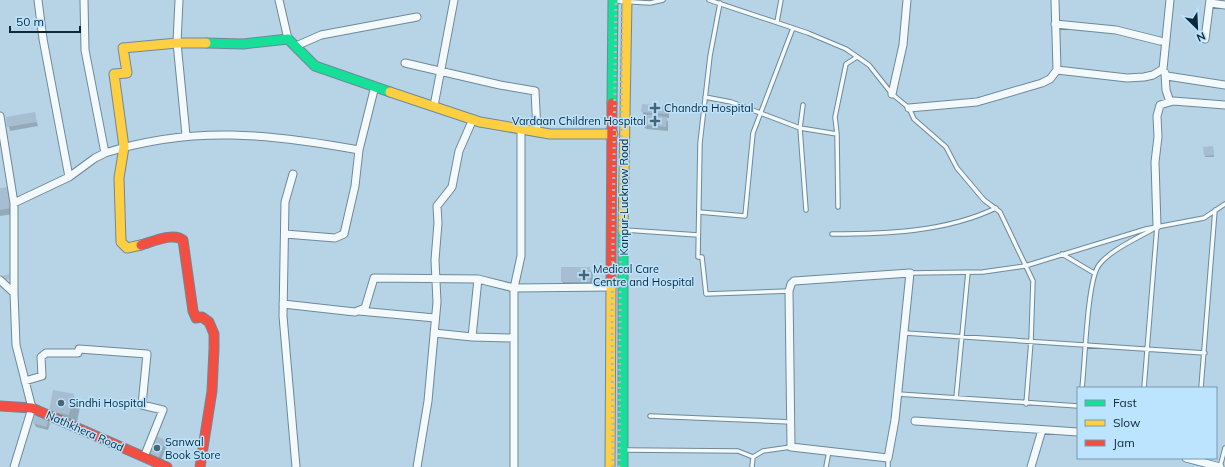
<svg xmlns="http://www.w3.org/2000/svg" width="1225" height="467" viewBox="0 0 1225 467" font-family="Mulish,sans-serif">
  <rect width="100%" height="100%" fill="#b7d4e7"/>
  <path fill="#0003" d="M643,105L667,107L669,111V118H666L668,122V131L646,129L643,125Z
    M34,113L38,126L10,131L7,118Z
    M1213,147L1214,157H1205V156Z
    M0,189L11,194L14,214L0,216Z
    M589,268L593,274L592,288L565,287L562,281Z
    M73,395L80,407L76,427L50,411Z
    M48,420L50,424L48,430L36,427L34,423Z
    M165,441L167,445L160,463L151,459Z"/>
  <path fill="#a7bdd1" d="M642,104L668,106L667,114L641,112Z
    M35,112L37,122L7,127L6,117Z
    M643,114L667,117L666,127L642,125Z
    M1213,146L1214,155L1204,156L1203,147Z
    M8,187L11,208L0,210V188Z
    M561,267H590V282H561Z
    M9,274V279L6,280L2,276Z
    M53,390L74,394L69,415L49,411Z
    M35,415L49,419L46,427L33,423Z
    M156,436L166,440L158,459L148,455Z"/>
  <g fill="none" stroke-linecap="round" stroke-linejoin="round">
    <g stroke="#6d8999" stroke-width="5.5">
      <path id="lane" d="M709,0L808,33L846,49L869,65L892,94L909,108L914,119L946,147L957,168L984,200L1000,212L1033,281L1031,341L1026,404
        M616,1L650,3L663,0
        M720,3L710,56L700,143L698,257H702L706,294L789,291
        M777,22L781,0
        M705,97L731,102L800,128L837,134
        M803,105L800,128L806,210
        M838,207L837,134L835,117L846,64L857,57
        M699,212L745,216L753,133L793,28
        M625,230L698,235
        M832,234C886,234 946,232 996,208
        M1062,254L1094,273
        M910,273L983,272L1025,266L1146,229L1204,218L1225,204
        M905,333L1205,353
        M1082,388C1085,364 1087,280 1099,265C1110,250 1138,238 1155,228
        M1144,388L1157,226
        M1201,388L1215,210
        M898,394L1078,406
        M956,398L968,272
        M650,416L791,422
        M625,450L738,451L753,457
        M752,467L753,457L763,451L791,447
        M826,467L829,451
        M888,467V458
        M1220,467L1225,448"/>
    </g>
    <g stroke="#6d8999" stroke-width="9">
      <path id="street" d="M38,0L43,39L69,177
        M179,0L177,43L186,135
        M279,0L288,39
        M1210,3L1225,5
        M1055,24L1116,30L1160,41
        M1205,39L1210,0
        M296,46L321,35L417,17
        M405,63L500,85L535,91L537,131
        M1057,70L1127,78L1144,77L1153,75L1163,69L1170,0
        M1165,73L1166,90L1170,102
        M1167,76L1225,85
        M892,94L903,45L907,0
        M434,106L454,0
        M909,108L977,102L1042,83L1050,79L1057,70L1055,0
        M0,116L14,203V293
        M105,153C192,125 271,134 359,150
        M293,174L285,202L283,316L296,467
        M14,203L69,177L95,158L105,153L85,50L84,0
        M1157,226L1155,162L1158,137L1157,116L1160,105L1173,101L1225,105
        M285,234L335,238L344,234L355,186L359,150L375,86
        M910,273L895,420L888,458L791,447L789,291L791,284L794,281Z
        M478,279L472,337L514,338
        M0,280L14,293L16,345L32,408L14,467
        M283,304L355,312L365,308L374,278L478,279L514,288L612,287
        M359,311L435,318
        M434,333L472,337
        M25,381L42,376L41,357L46,353H78L79,349L147,354L142,405L163,410L144,457
        M915,421L1078,432
        M1186,458L1220,467
        M417,467L428,401L437,302L435,260L438,223L437,206L452,187L459,151L473,119
        M514,467V288L521,256V129
        M1031,467L1042,430"/>
    </g>
    <g stroke="#6d8999" stroke-width="11">
      <path id="fast" d="M206,43L243,44L288,39L315,66L390,92
        M612,103L613,0
        M623,231V467"/>
    </g>
    <g stroke="#6d8999" stroke-width="11">
      <path id="slow" d="M390,92L480,122L550,134H613
        M623,231L627,0
        M141,245L127,248L121,242L119,178L124,147L114,74L127,73L123,48L177,43H206
        M610,467L611,282"/>
    </g>
    <g stroke="#6d8999" stroke-width="11">
      <path id="jam" d="M141,245C152,242 173,232 183,240L193,311L196,318L202,317L209,322L214,334V349L212,391L200,467
        M611,282L612,103
        M0,406L32,408L167,467"/>
    </g>
    <use href="#lane" stroke="#f4f9fb" stroke-width="3.5"/>
    <use href="#street" stroke="#f4f9fb" stroke-width="7"/>
    <use href="#fast" stroke="#16e098" stroke-width="9"/>
    <use href="#slow" stroke="#ffcf43" stroke-width="9"/>
    <use href="#jam" stroke="#f24e42" stroke-width="9"/>
    <path stroke="#afb8bc" stroke-width="3" stroke-dasharray="2 4" stroke-linecap="butt" d="M613,467L612,320L616,0
      M619,467L622,0"/>
  </g>
  <g fill="#486576" stroke="#bce4fe" stroke-width="1.5">
    <path d="M653 102h4v4h4v4h-4v4h-4v-4h-4v-4h4z"/>
    <path d="M653 115h4v4h4v4h-4v4h-4v-4h-4v-4h4z"/>
    <path d="M582 269h4v4h4v4h-4v4h-4v-4h-4v-4h4z"/>
    <circle cx="61" cy="403" r="4"/>
    <circle cx="157" cy="448" r="4"/>
  </g>
  <g text-anchor="middle" dominant-baseline="central" stroke-width="3" stroke-linejoin="round" paint-order="stroke">
    <g font-size="11" fill="#0c2939" stroke="#bce4fe" text-anchor="start">
      <text x="664" y="108">Chandra Hospital</text>
      <text x="646" y="121" text-anchor="end">Vardaan Children Hospital</text>
      <text x="593" y="269">Medical Care<tspan x="593" dy="13">Centre and Hospital</tspan></text>
      <text x="69" y="403">Sindhi Hospital</text>
      <text x="165" y="442">Sanwal<tspan x="165" dy="13">Book Store</tspan></text>
    </g>
    <g font-size="11" fill="#0c2939" stroke="#bce4fe">
      <text transform="translate(624 197) rotate(-90)">Kanpur-Lucknow Road</text>
      <text transform="translate(85 431) rotate(24)">Nathkhera Road</text>
    </g>
  </g>
  <rect x="1077" y="387" width="140" height="72" fill="#bce4fe" stroke="#7699af"/>
  <rect x="1085" y="400" width="20" height="6" fill="#16e098" stroke="#7699af"/>
  <text x="1113" y="407" font-size="12" fill="#0c2939">Fast</text>
  <rect x="1085" y="420" width="20" height="6" fill="#ffcf43" stroke="#7699af"/>
  <text x="1113" y="427" font-size="12" fill="#0c2939">Slow</text>
  <rect x="1085" y="440" width="20" height="6" fill="#f24e42" stroke="#7699af"/>
  <text x="1113" y="447" font-size="12" fill="#0c2939">Jam</text>
  <g transform="translate(1197 28) rotate(156)" stroke="#bce4fe" stroke-width="3" paint-order="stroke">
  <path d="M0-3L7 15L0 10L-7 15Z" fill="#0c2939"/>
  <text y="-6" font-size="11" font-weight="bold" text-anchor="middle" fill="#0c2939">N</text>
  </g>
  <path d="M10 26v6h70v-6" fill="none" stroke="#0c2939" stroke-width="2"/>
  <text x="16" y="26" font-size="12" fill="#0c2939" stroke="#bce4fe" stroke-width="3" paint-order="stroke">50 m</text>
</svg>
